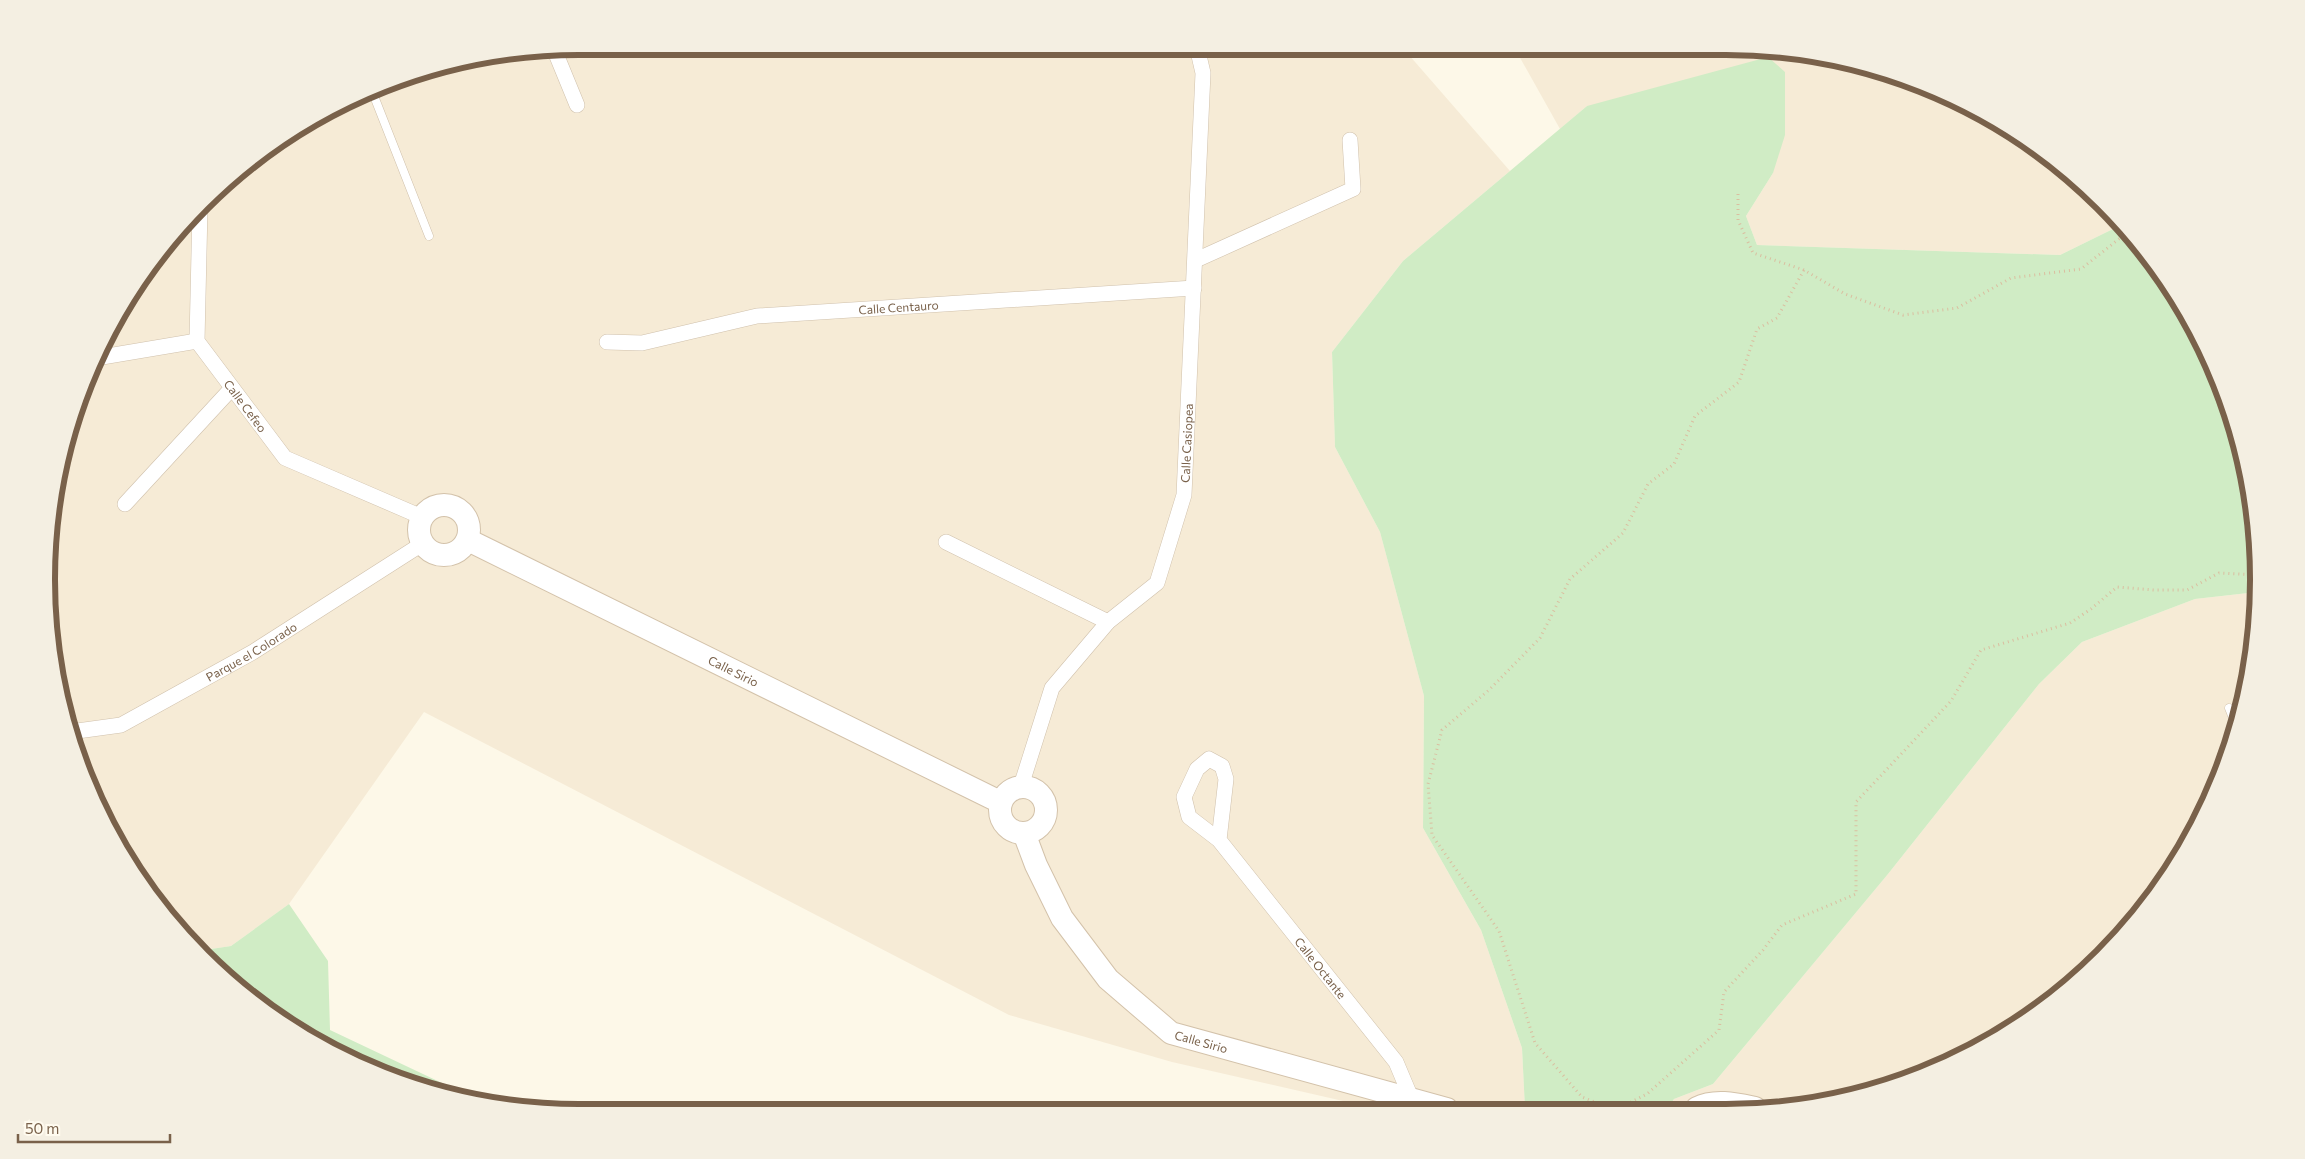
<svg xmlns="http://www.w3.org/2000/svg" width="2305" height="1159" viewBox="0 0 2305 1159" font-family="Commissioner,sans-serif">
  <rect width="100%" height="100%" fill="#fdf8e8"/>
  <path fill="#f6ebd6" d="M579,46L1402,47L1510,171L1403,261L1332,352L1335,447L1380,532L1424,696L1423,828L1481,930L1522,1048L1525,1109H1378L1172,1062L1009,1015L424,712L289,904L231,946L198,951L136,876L101,815L64,718L51,649L47,545L57,475L87,375L136,283L179,228L255,157L313,118L408,75L476,56Z
    M1514,47H1760L1863,64L1961,101L2050,156L2121,223L2115,228L2060,255L1757,245L1746,216L1773,173L1587,106L1560,129Z
    M2257,592L2258,614L2241,717L2204,815L2127,931L2022,1023L1929,1072L1795,1108L1667,1109L1674,1099L1713,1084L1888,874L2039,684L2082,642L2195,599Z"/>
  <path fill="#d0ecc5" d="M1768,57L1785,72V135L1773,173L1746,216L1757,245L2060,255L2115,228L2121,223L2126,228L2187,313L2230,408L2254,510L2257,592L2195,599L2082,642L2039,684L1888,874L1713,1084L1674,1099L1667,1109H1525L1522,1048L1481,930L1423,828L1424,696L1380,532L1335,447L1332,352L1403,261L1587,106Z
    M289,904L328,961L330,1030L480,1101L442,1095L344,1058L283,1023L198,951L231,946Z"/>
  <g fill="none" stroke-linecap="round" stroke-linejoin="round">
    <g stroke="#d0c1ac" stroke-width="9">
      <path id="lane" d="M372,91L429,236
        M2229,708L2237,728"/>
    </g>
    <g stroke="#d0c1ac" stroke-width="16">
      <g id="street">
        <path d="M554,49L577,105"/>
        <path id="s1" d="M200,208L197,341L285,458L422,517"/>
        <path d="M1196,260L1353,189L1350,140"/>
        <path id="s2" d="M607,342L642,343L757,316L1194,288"/>
        <path d="M96,358L197,341"/>
        <path d="M125,504L232,388"/>
        <path d="M946,542L1108,622"/>
        <path id="s3" d="M70,732L121,725L253,652L422,544"/>
        <path id="s4" d="M1021,786L1052,688L1108,622L1157,583L1184,495L1203,73L1197,47"/>
        <path id="s5" d="M1219,840L1226,779L1222,766L1209,759L1197,769L1184,797L1189,817L1219,840L1396,1062L1412,1100"/>
      </g>
    </g>
    <g stroke="#d3c2aa" stroke-width="24">
      <g id="secondary">
        <circle cx="444" cy="530" r="25"/>
        <path id="s6" d="M468,540L1000,802"/>
        <circle cx="1023" cy="810" r="23"/>
        <path id="s7" d="M1024,833L1036,865L1062,918L1108,979L1171,1033L1447,1109"/>
        <path d="M1697,1108C1715,1099 1736,1104 1755,1108"/>
      </g>
    </g>
    <path stroke="#dabea0" stroke-width="3" stroke-dasharray="1 4" stroke-linecap="butt" d="M1738,194V220L1753,253L1804,270
      M1612,1109L1582,1097L1535,1043L1499,931L1432,835L1428,784L1442,730L1489,690L1540,638L1570,579L1623,533L1648,484L1674,464L1695,416L1739,382L1757,329L1777,318L1804,270L1845,294L1903,315L1957,308L2011,278L2081,269L2129,231
      M1617,1109L1647,1094L1719,1030L1724,992L1763,950L1782,925L1856,894V802L1951,701L1981,650L2070,623L2091,609L2117,587L2154,590H2187L2219,573L2256,575"/>
    <use href="#lane" stroke="#fff" stroke-width="8"/>
    <use href="#street" stroke="#fff" stroke-width="15"/>
    <use href="#secondary" stroke="#fff" stroke-width="22"/>
  </g>
  <g text-anchor="middle" dominant-baseline="central" stroke-width="4" stroke-linejoin="round" paint-order="stroke">
    <g font-size="12" fill="#79614a" stroke="#fffbef">
      <text stroke="none"><textPath href="#s2" startOffset="295">Calle Centauro</textPath></text>
      <text stroke="none"><textPath href="#s1" startOffset="214">Calle Cefeo</textPath></text>
      <text stroke="none"><textPath href="#s4" startOffset="396">Calle Casiopea</textPath></text>
      <text stroke="none"><textPath href="#s3" startOffset="201">Parque el Colorado</textPath></text>
      <text stroke="none"><textPath href="#s6" startOffset="296">Calle Sirio</textPath></text>
      <text stroke="none"><textPath href="#s5" startOffset="358">Calle Octante</textPath></text>
      <text stroke="none"><textPath href="#s7" startOffset="284">Calle Sirio</textPath></text>
    </g>
  </g>
  <path d="M0 0H2305V1159H0ZM579 55H1726A524 524 0 0 1 2250 579V580A524 524 0 0 1 1726 1104H579A524 524 0 0 1 55 580V579A524 524 0 0 1 579 55Z" fill="#f4efe2" fill-rule="evenodd"/>
  <path fill="none" stroke="#79614a" stroke-width="6" d="M579 55H1726A524 524 0 0 1 2250 579V580A524 524 0 0 1 1726 1104H579A524 524 0 0 1 55 580V579A524 524 0 0 1 579 55Z"/>
  <path d="M18 1134v8h152v-8" fill="none" stroke="#79614a" stroke-width="2.5"/>
  <text x="25" y="1134" font-size="15" fill="#79614a" stroke="#fffbef" stroke-width="4" paint-order="stroke">50 m</text>
</svg>
